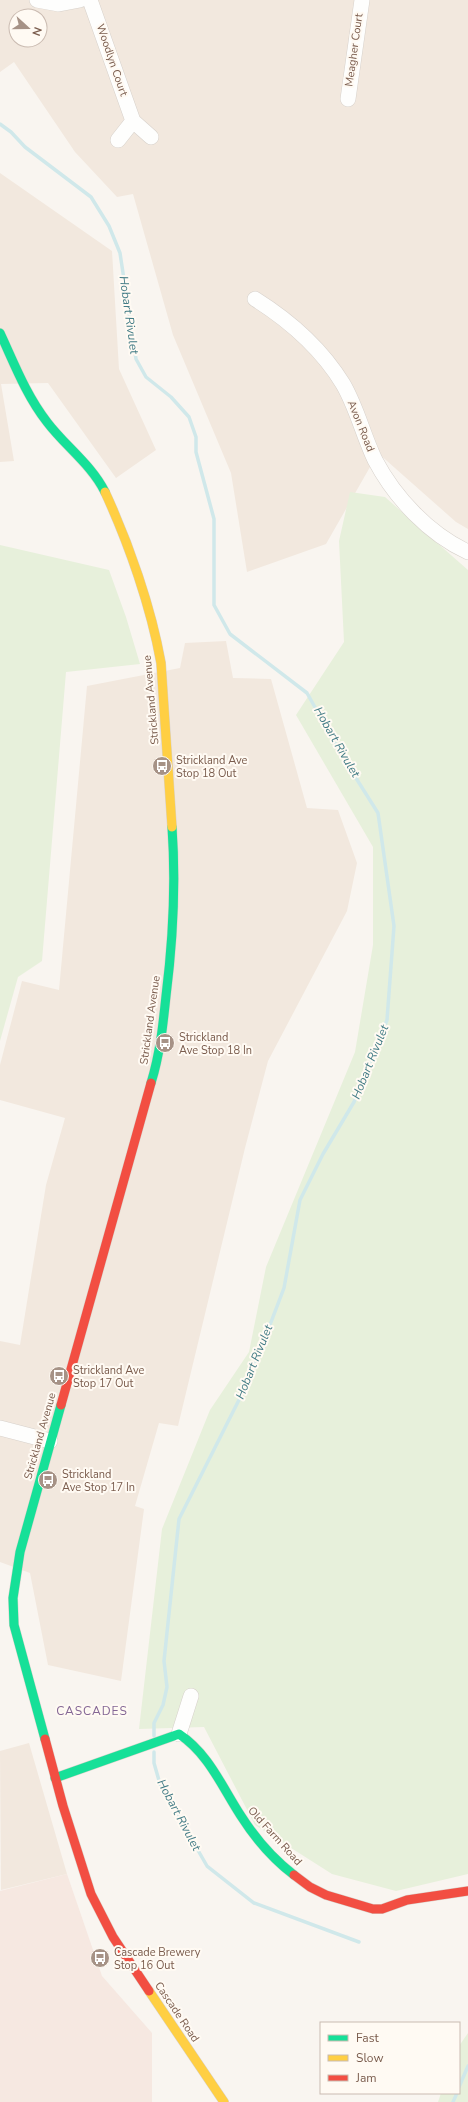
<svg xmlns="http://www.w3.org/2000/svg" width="468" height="2102" viewBox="0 0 468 2102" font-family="'Nunito Sans',sans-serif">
  <rect width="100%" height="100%" fill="#f9f5f0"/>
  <path fill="#f2e8de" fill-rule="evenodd" d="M0,0H468V529L456,522L378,453L326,544L247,572L231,473L173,335L133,194L117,197L75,152L14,62L0,72ZM16,16H40V40H16Z
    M0,173L112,251L119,369L156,450L116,478L48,383L1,384L14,461L0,462Z
    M226,641L233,678L271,679L307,808L338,810L357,863L347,911L268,1061L245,1148L178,1426L159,1423L135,1506L144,1509L121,1681L48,1665L30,1573L0,1562V1341L20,1345L46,1185L65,1118L0,1100V1065L22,981L59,990L87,686L180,668L185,643Z
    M29,1743L67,1874L1,1890L0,1751Z"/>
  <path fill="#f6e8e1" d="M67,1874L102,1976L152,2033V2102H0V1891Z"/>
  <path fill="#e7f0db" d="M350,492L385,497L468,570V1874L396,1891L332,1874L255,1825L204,1727L139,1729L162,1529L210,1410L249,1352L266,1267L355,1052L373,945V847L296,715L344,642L339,541Z
    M0,545L109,570L126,617L140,664L66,672L42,961L18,977L0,1041Z
    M468,2033V2102H438L441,2093H459V2046Z"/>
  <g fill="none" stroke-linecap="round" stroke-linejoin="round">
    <path stroke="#d0e8ea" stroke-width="3.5" d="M0,124L11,132L25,147L91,197L109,226L120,253L136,359L146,377L171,397L189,417L196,437V452L214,519V605L230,634L307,693L344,759L378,813L394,926L387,1020L354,1102L323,1154L300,1200L284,1288L249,1380L179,1519L164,1661L167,1687L163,1705L154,1723V1736
      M154,1752V1763L160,1784L207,1866L254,1903L359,1942
      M459,2087L468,2066
      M453,2102L457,2093"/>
    <g stroke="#d7d1cb" stroke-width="16">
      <path id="street" d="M37,0L59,4L80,0
        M90,0L133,121L151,137
        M348,99L362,0
        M118,140L133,121
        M255,299C290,321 321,348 343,384C357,408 363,435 375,460C395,498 429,534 468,552
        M0,1428L50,1441
        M179,1734L191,1696"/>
    </g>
    <g stroke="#d9d2cb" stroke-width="10">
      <path id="fast" d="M0,333C14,363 26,395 47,422C65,446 91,464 105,492
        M151,1083C160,1054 163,1025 166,996C173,940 176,883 172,827
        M45,1739L14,1625L13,1598L20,1552L61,1405
        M55,1778L179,1734C209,1754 222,1787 241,1816C255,1838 273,1859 294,1875"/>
    </g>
    <g stroke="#d9d2cb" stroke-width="10">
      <path id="slow" d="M105,492C129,544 151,607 161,663L172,827
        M149,1991L224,2102"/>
    </g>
    <g stroke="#d9d2cb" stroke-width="10">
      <path id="jam" d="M61,1405L151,1083
        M45,1739L63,1806L91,1894L113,1937L149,1991
        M294,1875L310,1887L326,1895L373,1909H382L407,1900L468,1891"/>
    </g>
    <use href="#street" stroke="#fefefd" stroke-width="15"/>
    <use href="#fast" stroke="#16e098" stroke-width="9"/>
    <use href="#slow" stroke="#ffcf43" stroke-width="9"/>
    <use href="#jam" stroke="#f24e42" stroke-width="9"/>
  </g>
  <defs>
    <g id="bus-disc" transform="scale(1)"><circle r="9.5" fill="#a69286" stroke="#fffaf3"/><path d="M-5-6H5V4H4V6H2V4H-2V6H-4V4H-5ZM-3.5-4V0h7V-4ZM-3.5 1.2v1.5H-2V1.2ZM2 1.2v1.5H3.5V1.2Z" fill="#fff"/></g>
  </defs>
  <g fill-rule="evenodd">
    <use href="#bus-disc" x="162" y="766"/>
    <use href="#bus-disc" x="165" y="1043"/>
    <use href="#bus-disc" x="59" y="1376"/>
    <use href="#bus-disc" x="48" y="1480"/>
    <use href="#bus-disc" x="100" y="1958"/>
  </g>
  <g text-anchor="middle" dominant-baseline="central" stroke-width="4" stroke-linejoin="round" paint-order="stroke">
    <g font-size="11" fill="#7a5c4d" stroke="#fffaf3">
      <text transform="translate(354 50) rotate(-82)">Meagher Court</text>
      <text transform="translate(112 60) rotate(71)">Woodlyn Court</text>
      <text transform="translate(361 426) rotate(68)">Avon Road</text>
      <text transform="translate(151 700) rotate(-95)">Strickland Avenue</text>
      <text transform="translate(150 1020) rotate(-82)">Strickland Avenue</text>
      <text transform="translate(40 1436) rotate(-74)">Strickland Avenue</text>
      <text transform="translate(275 1836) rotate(48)">Old Farm Road</text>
      <text transform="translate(177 2012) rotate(56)">Cascade Road</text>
    </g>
    <g font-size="11" fill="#7a5c4d" stroke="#fffaf3" text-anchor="start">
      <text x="176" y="760">Strickland Ave<tspan x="176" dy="13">Stop 18 Out</tspan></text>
      <text x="179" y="1037">Strickland<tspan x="179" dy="13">Ave Stop 18 In</tspan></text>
      <text x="73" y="1370">Strickland Ave<tspan x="73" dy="13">Stop 17 Out</tspan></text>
      <text x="62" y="1474">Strickland<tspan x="62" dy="13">Ave Stop 17 In</tspan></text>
      <text x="114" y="1952">Cascade Brewery<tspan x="114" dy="13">Stop 16 Out</tspan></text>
    </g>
    <g font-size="12" font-style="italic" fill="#437c86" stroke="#fffaf3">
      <text transform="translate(129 315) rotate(82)">Hobart Rivulet</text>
      <text transform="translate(337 742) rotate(60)">Hobart Rivulet</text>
      <text transform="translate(370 1062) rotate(-68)">Hobart Rivulet</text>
      <text transform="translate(254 1362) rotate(-68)">Hobart Rivulet</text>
      <text transform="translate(179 1815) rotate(62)">Hobart Rivulet</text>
    </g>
    <g font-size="12" letter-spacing="1" fill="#846695" stroke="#fffaf3">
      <text x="92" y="1711">CASCADES</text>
    </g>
  </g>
  <rect x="320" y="2022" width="140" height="72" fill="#fffaf3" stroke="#cabbb1"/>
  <rect x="328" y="2035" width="20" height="6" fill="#16e098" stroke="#cabbb1"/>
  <text x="356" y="2042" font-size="12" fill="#7a5c4d">Fast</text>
  <rect x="328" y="2055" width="20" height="6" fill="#ffcf43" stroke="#cabbb1"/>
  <text x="356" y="2062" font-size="12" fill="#7a5c4d">Slow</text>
  <rect x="328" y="2075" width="20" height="6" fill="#f24e42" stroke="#cabbb1"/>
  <text x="356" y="2082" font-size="12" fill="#7a5c4d">Jam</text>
  <g transform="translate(28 28) rotate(111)"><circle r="19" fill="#fffaf3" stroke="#cabbb1"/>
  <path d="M0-3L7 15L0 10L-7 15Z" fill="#a69286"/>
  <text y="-6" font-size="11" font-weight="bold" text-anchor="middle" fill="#7a5c4d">N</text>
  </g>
</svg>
